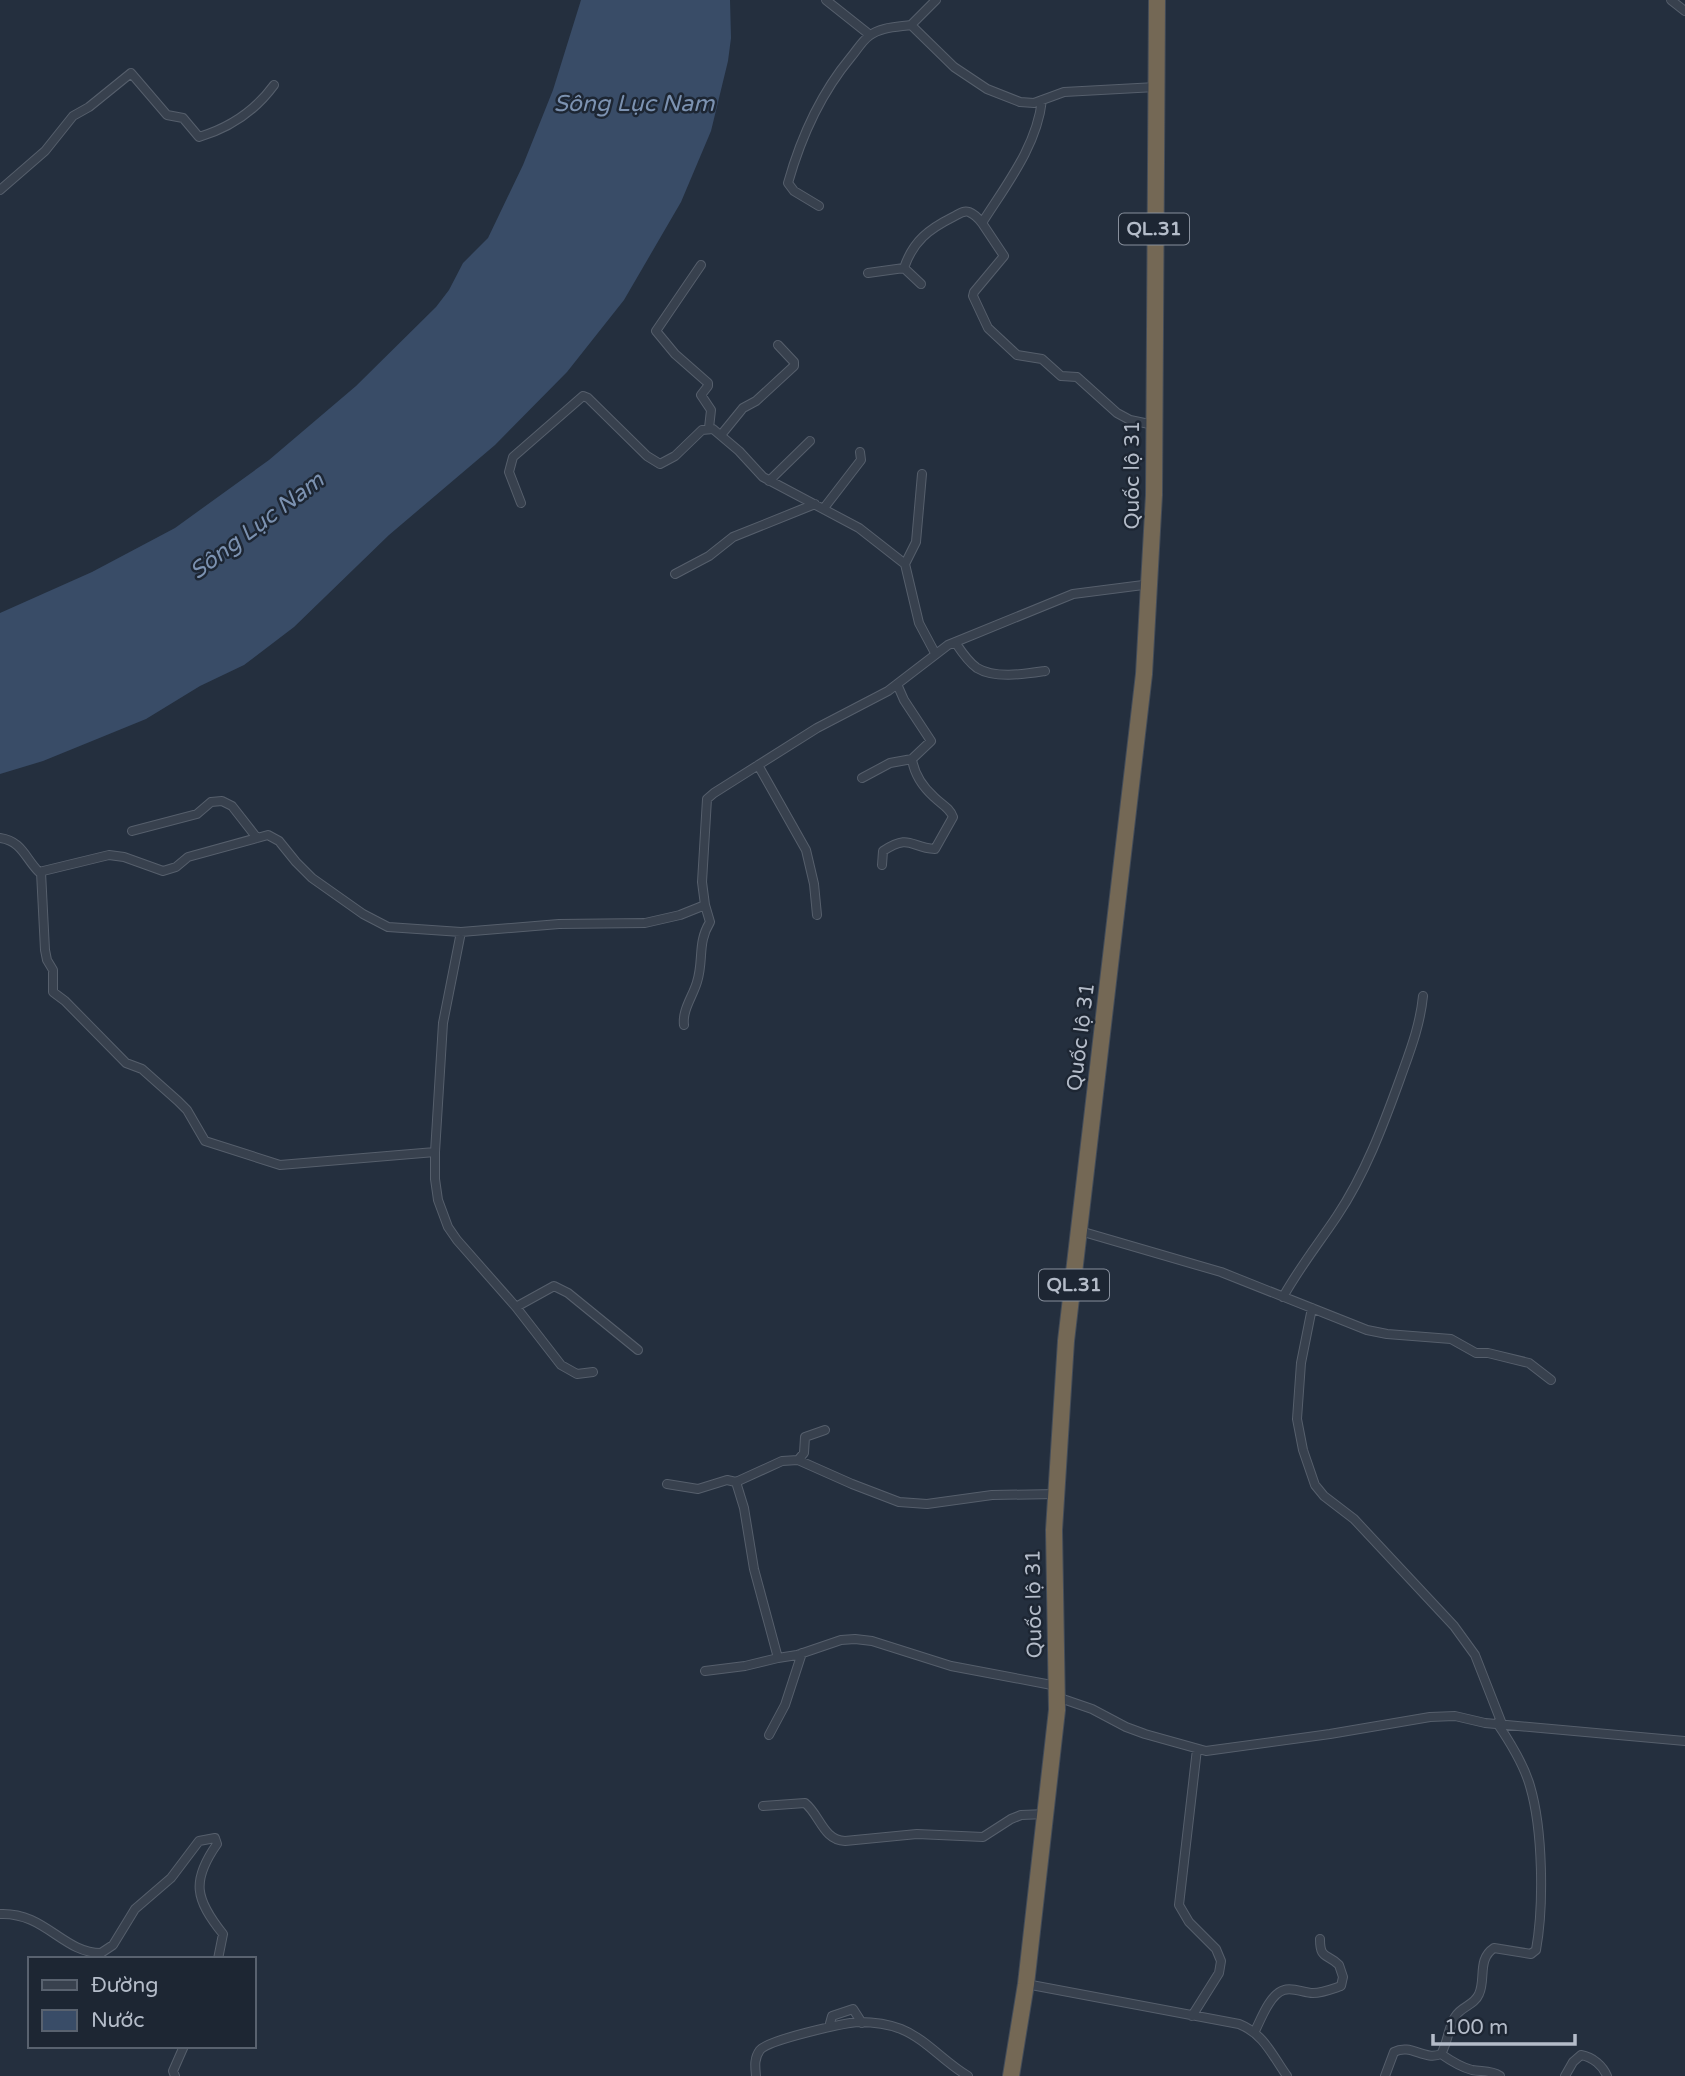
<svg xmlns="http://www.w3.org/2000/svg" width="1685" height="2076" viewBox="0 0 1685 2076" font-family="'Varela Round',sans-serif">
  <rect width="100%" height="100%" fill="#242f3e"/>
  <path fill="#394c67" d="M581,0H730L731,38L728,61L711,131L681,202L624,300L567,372L495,445L389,535L294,627L244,665L200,686L146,719L43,761L0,774V613L92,572L175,528L269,460L356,386L436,307L449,290L463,263L488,238L523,165L553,90Z"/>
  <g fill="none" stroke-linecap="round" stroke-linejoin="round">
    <g stroke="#565f6c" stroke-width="10">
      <path id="street" d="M826,0L870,35
        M1671,0L1685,11
        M911,25L936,0
        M1042,100C1037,146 1006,185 982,223L1004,256L974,292L973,296L988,328L1017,355L1042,359L1061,376L1077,377L1117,413L1130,420L1154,425
        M0,190L45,151L73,116L89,107L131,73L167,115L183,118L199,137C229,128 255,111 274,85
        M819,206L794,191L788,183C801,137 821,93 851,57C857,50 862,41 869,36C880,27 897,27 911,25L954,67L987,89L1020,102L1034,103L1064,92L1156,87
        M701,265L656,331L675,354L708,383V386L701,395L711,410L709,428
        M868,273L904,268
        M921,284L904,268C913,241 929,229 953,217C959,214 963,210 969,212C974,214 979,219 982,223
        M721,435L743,408L756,401L794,366V362L778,345
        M769,481L810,441
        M521,503L509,472L513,457L583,396L588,398L647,456L660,464L675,456L702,430L713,429L739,451L763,477L859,528L905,564L919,623L935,653
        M824,508L861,460L860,452
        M905,564L916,542L922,474
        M675,574L709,556L733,537L815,504
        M955,642C961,651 968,662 977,668C995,679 1025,674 1045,671
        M758,765L806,850L814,884L817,915
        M862,778L890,763L912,759L931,741L904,700L897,684
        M132,831L197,814L211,802L222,801L232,806L257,838
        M0,838C22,841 25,858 39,872L109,855L124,857L163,871L176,867L188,857L268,835L279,841L296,862L312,878L363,914L388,927L461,932L559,924L645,923L680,915L705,905L702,882L707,799L714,793L817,728L888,691L948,645L1073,594L1151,584
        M882,865L883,851C911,833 910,848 935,849L953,817C950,808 941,804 934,797C923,787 914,773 912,759
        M41,872L45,950L47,960L53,970V992L65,1001L126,1063L142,1069L178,1101L187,1110L205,1141L280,1165L435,1152
        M461,932L443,1023L435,1152V1179L438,1200L448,1227L457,1240L516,1307L561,1365L577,1374L593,1372
        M684,1025C682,1010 693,996 697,982C704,960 697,943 710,922L705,905
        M1080,1231L1221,1272L1367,1330L1387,1334L1451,1339L1476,1353H1488L1529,1363L1551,1380
        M1283,1297C1299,1268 1319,1243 1337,1216C1365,1174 1383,1126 1400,1079C1410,1051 1420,1026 1423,996
        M516,1307L554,1286L568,1293L638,1350
        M1312,1308L1301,1363L1297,1419L1303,1450L1315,1485L1324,1496L1354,1519L1454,1626L1475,1655L1502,1724
        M798,1460L852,1484L899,1502L927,1504L992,1495L1057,1494
        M736,1482L782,1461L798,1460L804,1453L805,1437L825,1430
        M667,1484L698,1489L727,1480L736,1482L744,1508L754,1569L778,1658L797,1655L841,1640L855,1639L872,1641L951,1666L1057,1686
        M705,1671L745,1666L778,1658
        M1057,1697L1092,1709L1126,1727L1145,1734L1206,1751L1330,1734L1430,1717L1455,1716L1485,1723L1685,1741
        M769,1735L785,1705L802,1653
        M763,1806L805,1803C820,1815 823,1840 845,1841L917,1834L983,1837L1011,1819L1021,1815L1046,1814
        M0,1914C45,1912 63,1953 101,1953L113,1945L135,1909L171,1878L199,1841L215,1838L217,1844C191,1881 195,1899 223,1934L218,1959
        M1026,1984L1239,2024C1264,2034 1272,2055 1287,2076
        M1192,2016L1219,1973L1221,1961L1216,1949L1189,1922L1179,1905L1197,1749
        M829,2027L832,2016L853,2009L862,2023
        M1255,2031C1261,2019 1270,1994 1284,1990C1293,1987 1304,1993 1313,1993C1322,1993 1332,1989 1341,1986L1343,1977L1339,1965C1327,1953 1320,1960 1320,1939
        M1441,2054C1451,2061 1460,2067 1472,2070C1482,2072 1491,2070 1500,2076
        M175,2076L173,2071L184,2046
        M756,2076C755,2066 754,2058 760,2050C768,2040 843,2023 859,2022C873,2022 888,2024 901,2029C926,2039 945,2063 968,2076
        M1385,2076L1394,2052C1411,2043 1424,2061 1441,2054C1448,2042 1448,2028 1455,2017C1461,2006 1474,2006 1479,1994C1486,1979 1477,1959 1494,1948L1531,1954L1536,1950C1544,1906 1543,1830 1530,1786C1524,1765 1510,1742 1497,1723
        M1565,2076L1573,2062L1581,2055C1593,2057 1603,2066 1607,2076"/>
    </g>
    <g stroke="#434c59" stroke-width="18">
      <path id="highway" d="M1011,2076L1026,1984L1057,1710L1054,1530L1066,1341L1144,674L1154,495L1157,0"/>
    </g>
    <use href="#street" stroke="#38414e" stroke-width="8"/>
    <use href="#highway" stroke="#746855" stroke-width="16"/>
  </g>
  <g text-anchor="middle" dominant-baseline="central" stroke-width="5" stroke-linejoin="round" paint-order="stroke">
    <g fill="#1d2633" stroke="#878f9c" stroke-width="2">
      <rect x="1119" y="213.5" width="70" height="31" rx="5"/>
      <rect x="1039" y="1269.5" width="70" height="31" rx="5"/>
    </g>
    <g font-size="19" font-weight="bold" fill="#b4bcc9">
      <text x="1154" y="229">QL.31</text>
      <text x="1074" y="1285">QL.31</text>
    </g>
    <g font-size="21" fill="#b4bcc9" stroke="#1d2633">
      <text transform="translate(1132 475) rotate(-90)">Quốc lộ 31</text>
      <text transform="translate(1081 1037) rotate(-83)">Quốc lộ 31</text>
      <text transform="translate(1034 1604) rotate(-91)">Quốc lộ 31</text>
    </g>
    <g font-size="23" font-style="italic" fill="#7c92b1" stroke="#1d2633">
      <text x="634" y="104">Sông Lục Nam</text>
      <text transform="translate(257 526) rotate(-37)">Sông Lục Nam</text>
    </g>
  </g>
  <rect x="28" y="1957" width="228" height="91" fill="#1d2633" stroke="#59626f" stroke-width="2"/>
  <rect x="42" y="1980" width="35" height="10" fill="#38414e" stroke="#59626f" stroke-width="2"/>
  <text x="91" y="1992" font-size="21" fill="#b4bcc9">Đường</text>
  <rect x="42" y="2010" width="35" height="21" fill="#394c67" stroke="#59626f" stroke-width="2"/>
  <text x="91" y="2027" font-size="21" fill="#b4bcc9">Nước</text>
  <path d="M1433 2034v10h142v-10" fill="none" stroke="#b4bcc9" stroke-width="3.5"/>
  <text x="1444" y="2034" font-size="21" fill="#b4bcc9" stroke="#1d2633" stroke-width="5" paint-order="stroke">100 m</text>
</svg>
